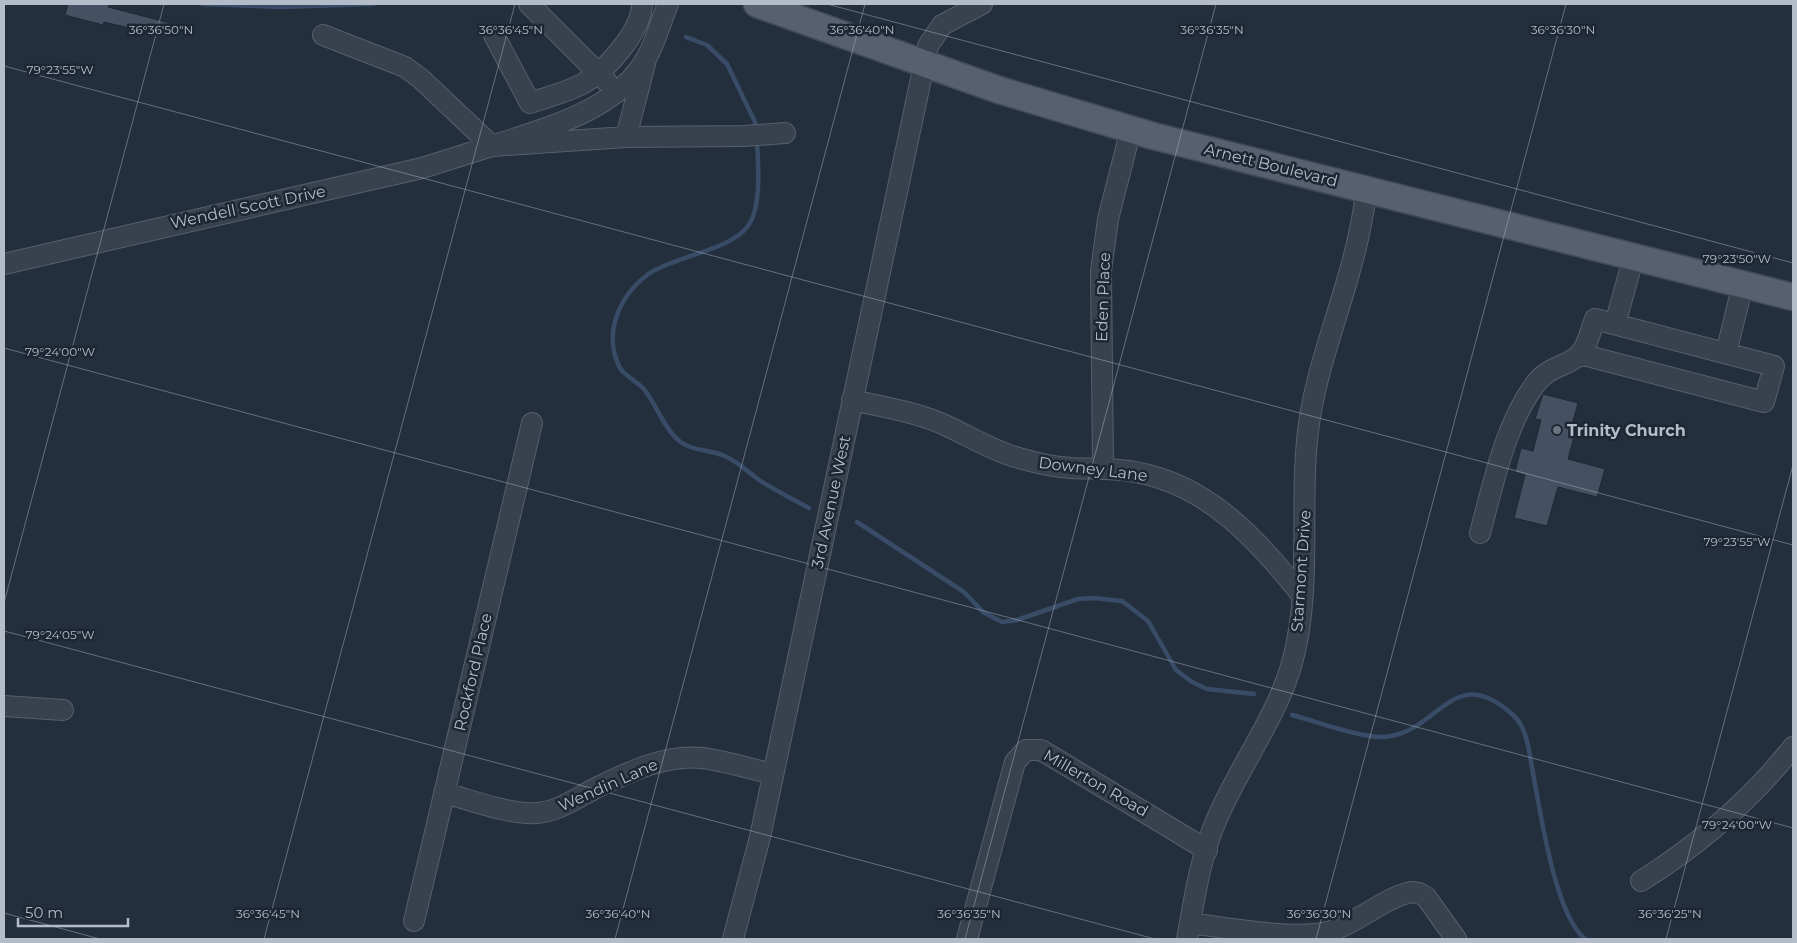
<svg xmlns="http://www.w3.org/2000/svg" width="1797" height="943" viewBox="0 0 1797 943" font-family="Montserrat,sans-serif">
  <rect width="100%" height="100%" fill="#242f3e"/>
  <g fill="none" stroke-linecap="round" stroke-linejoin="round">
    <path stroke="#394c67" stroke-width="4.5" d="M202,4L280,7L374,4
      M686,37L707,45L727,64L755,122L756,131
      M757,141C758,163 762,207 748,226C731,250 676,256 650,273C620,294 602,333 620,368C625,376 636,381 643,388C656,403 662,425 676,438C690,452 709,449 725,456C738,462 748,472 759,480C775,490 792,499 809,508
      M857,522L964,592L983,612L1002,622L1017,620L1078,599L1093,598L1122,601L1148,621L1176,670L1192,682L1207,689L1254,694
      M1292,715C1316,721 1360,738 1384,737C1440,733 1452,660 1513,715C1527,727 1529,751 1532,768C1540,808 1554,914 1585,939"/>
  </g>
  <path fill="#455162" stroke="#1f2835" d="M68,4H109L108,7L170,23L167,37L104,22L103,25L65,15Z
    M1543,394L1578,403L1573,421L1578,422L1568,459L1605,469L1597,497L1558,487L1547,526L1514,518L1525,475L1515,472L1521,448L1533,451L1541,420L1535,419Z"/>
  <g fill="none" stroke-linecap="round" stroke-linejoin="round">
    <g stroke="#565f6c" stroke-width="22">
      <path id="minor" d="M529,4L607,82
        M323,35L405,67L420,78L492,146C545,128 618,111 647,57C656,41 661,21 668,4
        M494,35L530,103C547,97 568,92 584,83C607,70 642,30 642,4
        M626,137L645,64
        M4,264L422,168L492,146L626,137L744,136L785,133
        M1615,324L1634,256
        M1726,353L1743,284
        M852,400C883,407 917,412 947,426C971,437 993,451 1019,458C1036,463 1053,467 1071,468C1092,469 1114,468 1135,472C1209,485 1256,539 1301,594
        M1103,468L1101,271L1108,219L1131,129
        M1480,533C1493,485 1505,424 1536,383C1549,366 1569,366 1580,354C1587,347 1591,329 1595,319L1774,366L1764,402L1580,354
        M4,706L63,710
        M444,793C472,800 509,815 537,813C561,811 579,796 600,786C631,771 667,754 702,758C726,761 750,769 773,774
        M1641,881C1700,844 1750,801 1793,747
        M414,921L532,423
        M1190,923C1225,928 1299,941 1331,931C1359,922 1382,899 1411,892L1419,893L1426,897L1456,939
        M733,939L760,837L928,46L942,25L982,4
        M967,939L1015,762L1026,750H1041L1207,850
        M1187,939C1194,901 1200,858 1216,821C1238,768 1276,719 1292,663C1314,583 1297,498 1310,417C1318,367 1337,318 1350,270C1358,243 1363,216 1367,189"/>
    </g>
    <g stroke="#414a57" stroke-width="29">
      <path id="major" d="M757,4L999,90L1153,136L1793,297"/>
    </g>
    <use href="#minor" stroke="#38414e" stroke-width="20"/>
    <use href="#major" stroke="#56606e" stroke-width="26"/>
  </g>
  <path fill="none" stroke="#b4bcc9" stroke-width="1" stroke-opacity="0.45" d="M827,4L1793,263M4,66L1793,545M4,348L1793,828M4,603L164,4M4,631L1155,939M4,913L100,939M264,939L515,4M615,939L865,4M965,939L1216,4M1316,939L1566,4M1666,939L1793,465"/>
  <circle fill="#6b7280" stroke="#1d2633" stroke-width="2" cx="1557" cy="430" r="5"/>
  <g text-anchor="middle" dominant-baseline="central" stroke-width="5" stroke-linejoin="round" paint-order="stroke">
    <g font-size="16" fill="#b4bcc9" stroke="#1d2633">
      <text transform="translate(1271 165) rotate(14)">Arnett Boulevard</text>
      <text transform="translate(248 207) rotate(-12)">Wendell Scott Drive</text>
      <text transform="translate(1103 297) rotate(-88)">Eden Place</text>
      <text transform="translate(1093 469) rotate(7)">Downey Lane</text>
      <text transform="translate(831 502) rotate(-78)">3rd Avenue West</text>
      <text transform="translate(1301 571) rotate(-86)">Starmont Drive</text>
      <text transform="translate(473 672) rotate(-77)">Rockford Place</text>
      <text transform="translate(1096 783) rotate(30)">Millerton Road</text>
      <text transform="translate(608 785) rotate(-24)">Wendin Lane</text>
    </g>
    <g font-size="16" font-weight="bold" fill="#b4bcc9" stroke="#1d2633" text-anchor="start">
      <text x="1567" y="430">Trinity Church</text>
    </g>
  </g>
  <g font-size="12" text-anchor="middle" fill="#b4bcc9" stroke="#1d2633" stroke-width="5" stroke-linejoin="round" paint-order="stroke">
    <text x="161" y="34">36°36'50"N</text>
    <text x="511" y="34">36°36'45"N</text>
    <text x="862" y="34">36°36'40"N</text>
    <text x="1212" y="34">36°36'35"N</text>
    <text x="1563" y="34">36°36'30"N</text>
    <text x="60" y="74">79°23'55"W</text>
    <text x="1737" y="263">79°23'50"W</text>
    <text x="60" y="356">79°24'00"W</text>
    <text x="1737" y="546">79°23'55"W</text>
    <text x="60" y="639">79°24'05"W</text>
    <text x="1737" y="829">79°24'00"W</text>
    <text x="268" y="918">36°36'45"N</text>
    <text x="618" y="918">36°36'40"N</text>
    <text x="969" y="918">36°36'35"N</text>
    <text x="1319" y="918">36°36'30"N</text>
    <text x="1670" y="918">36°36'25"N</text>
  </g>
  <rect width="1797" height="943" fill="none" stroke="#b4bcc9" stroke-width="10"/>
  <path d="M18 918v8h110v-8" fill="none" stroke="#b4bcc9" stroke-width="2.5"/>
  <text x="25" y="918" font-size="15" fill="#b4bcc9" stroke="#1d2633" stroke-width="4" paint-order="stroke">50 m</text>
</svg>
